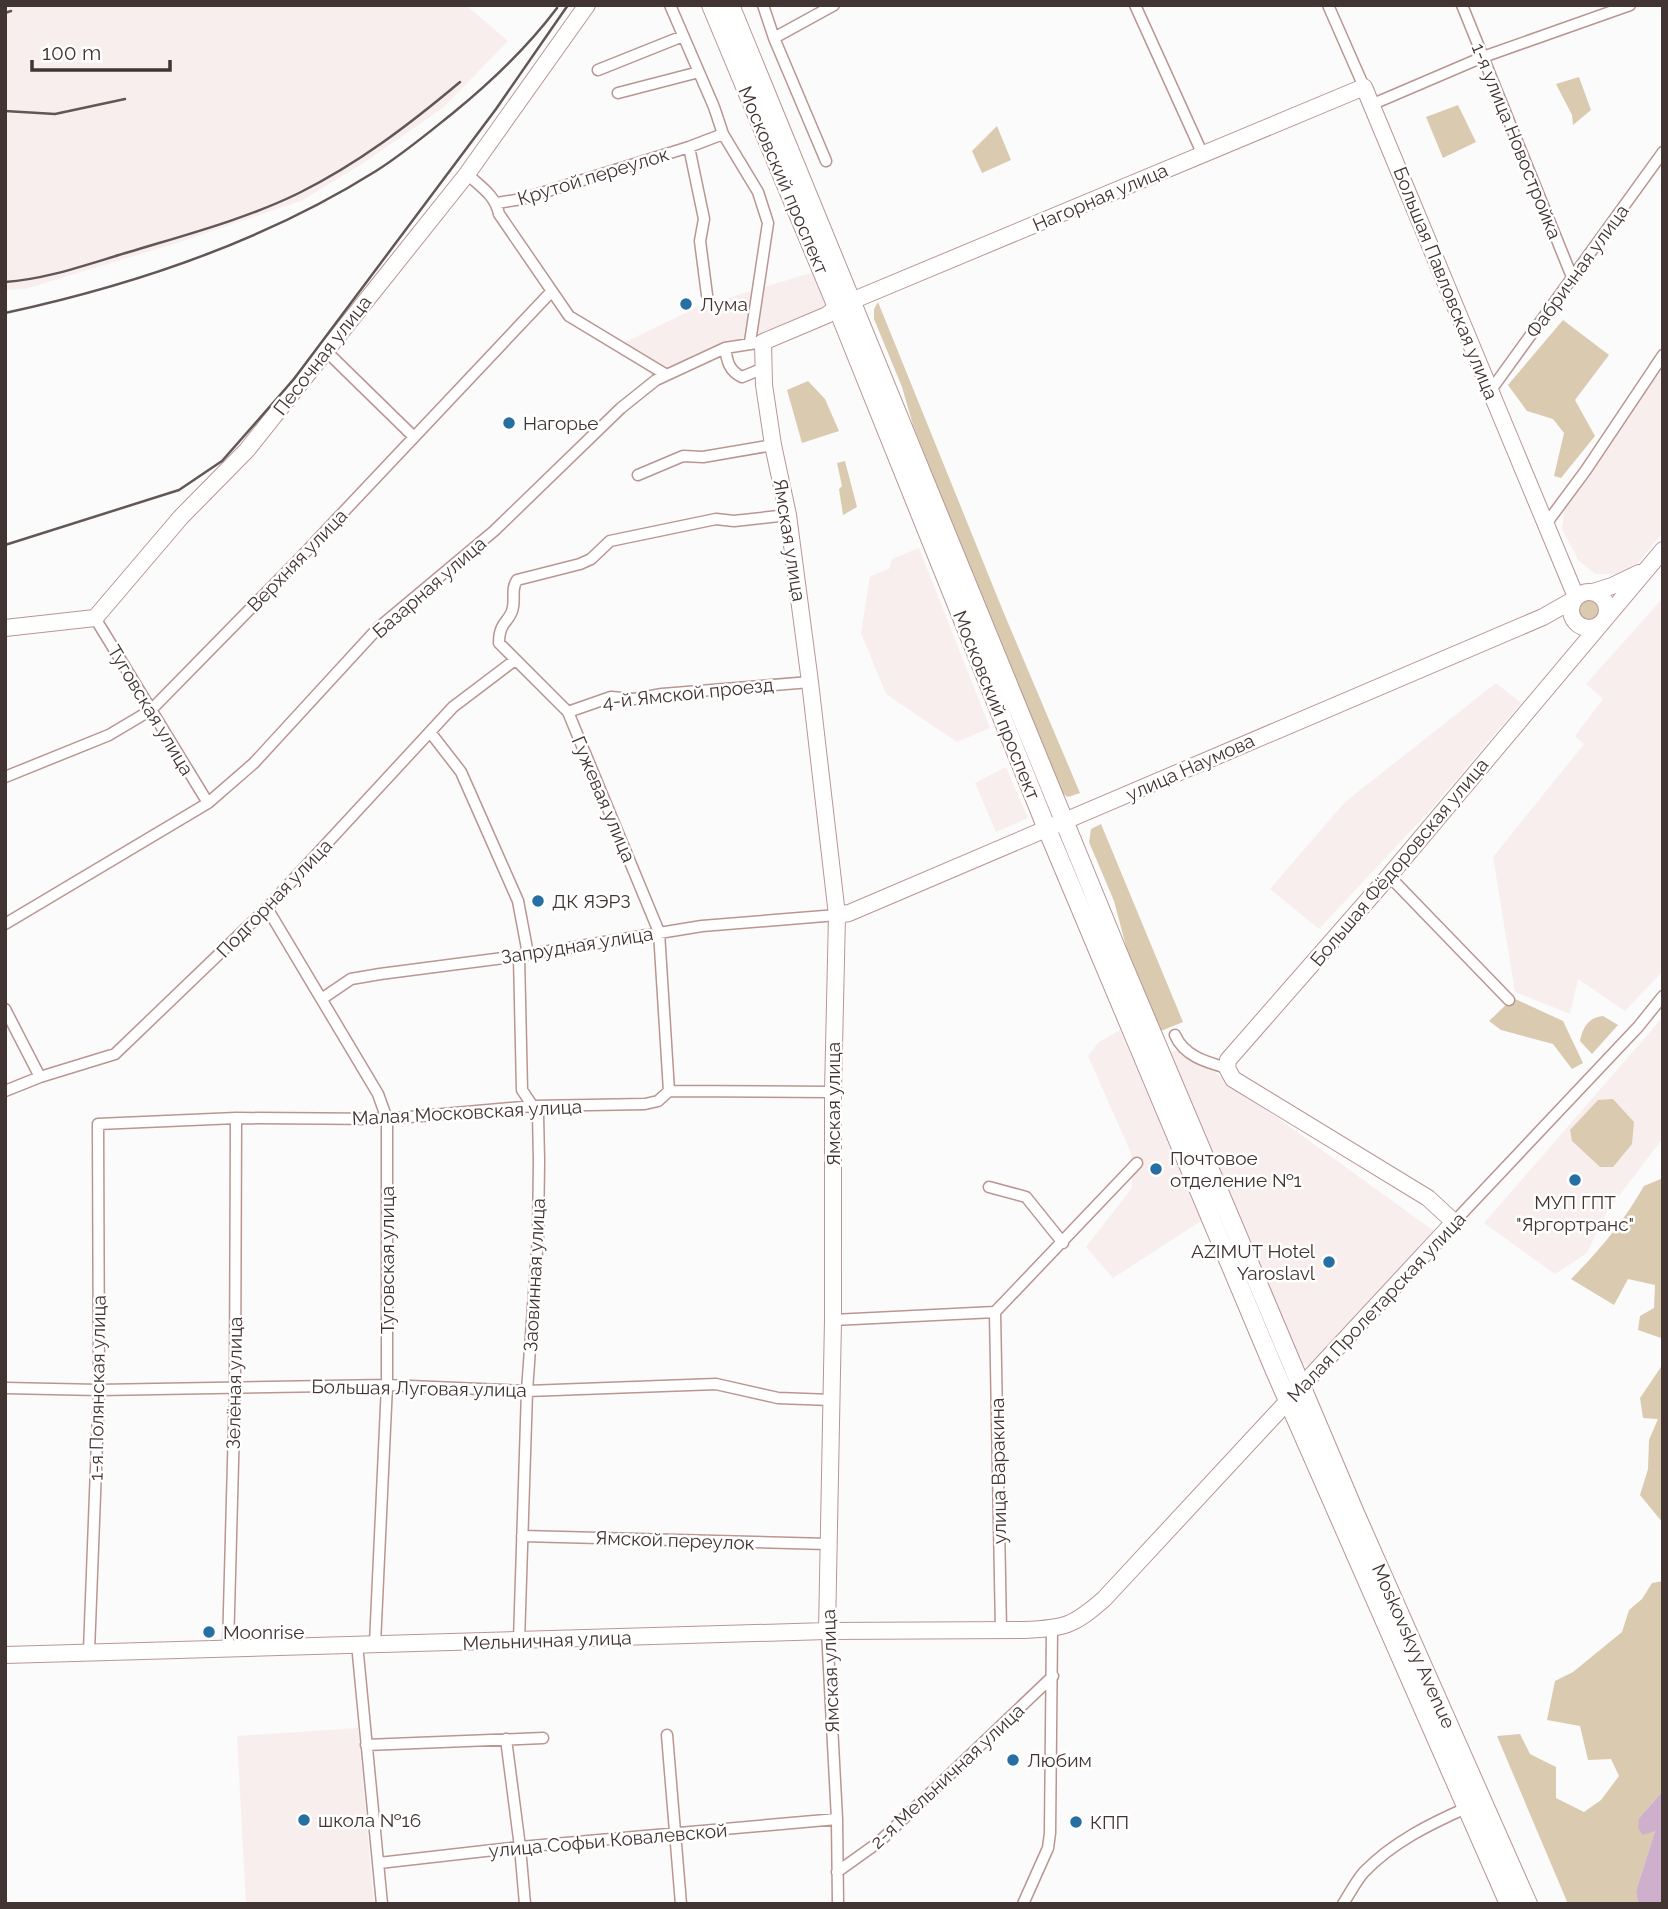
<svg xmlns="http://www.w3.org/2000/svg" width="1668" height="1909" viewBox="0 0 1668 1909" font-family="Raleway,sans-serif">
  <rect width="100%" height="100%" fill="#fbfbfb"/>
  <path fill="#f8eeed" d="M5,5H466L508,41L444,107L365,162L303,200L180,242L25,289L5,290Z
    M814,272L827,305L763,342L656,378L615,347L698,307Z
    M1663,367V532L1639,562L1619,574H1595L1578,560L1562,529L1565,507Z
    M919,548L990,728L957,742L886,694L861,633L870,576L889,569L892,559Z
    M1663,598V971L1625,1011L1578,979L1570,1014L1515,992L1493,857L1584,744L1575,736L1603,699L1586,684Z
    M1496,683L1521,703L1433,807L1319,929L1270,889L1345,802Z
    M1006,767L1028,818L996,832L975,783Z
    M1663,1017V1138L1606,1213L1587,1253L1555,1274L1484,1223Z
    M1120,1030L1201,1221L1113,1278L1086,1247L1132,1188L1131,1153L1088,1056L1099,1042Z
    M1181,1048L1434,1231L1310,1367L1299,1361L1171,1052Z
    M358,1728L374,1904H246L237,1736Z"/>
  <path fill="#dacaaf" d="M1579,77L1591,110L1573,125L1572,115L1556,84Z
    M1458,105L1476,142L1443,158L1426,117Z
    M997,126L1011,160L982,173L972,151Z
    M878,302L1003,611L1080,793L1068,797L1057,790L913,425L902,387L874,319V309Z
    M1563,320L1609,355L1575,400L1595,436L1561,478L1554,476L1564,433L1553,419L1527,411L1508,385Z
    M808,381L825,399L839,431L802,443L787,390Z
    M845,461L857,507L843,515L839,489L842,486L837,463Z
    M1576 610a13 13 0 1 1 26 0a13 13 0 1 1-26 0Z
    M1101,824L1183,1022L1161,1031L1127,950L1114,901L1089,842L1091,829Z
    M1513,998L1563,1021L1583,1063L1572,1069L1553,1044L1501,1030L1489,1021Z
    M1603,1016L1618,1025L1592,1054L1580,1041C1583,1027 1588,1018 1603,1016Z
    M1613,1099L1634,1122L1632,1144L1613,1167H1600L1572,1141L1570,1130L1598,1100Z
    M1663,1178V1342L1661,1338L1638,1330L1640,1316L1654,1308L1655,1285L1628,1279L1614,1305L1571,1279C1600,1250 1624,1221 1644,1186Z
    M1663,1364V1523L1640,1495L1648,1469L1649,1440L1658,1419L1643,1418L1640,1398Z
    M1663,1581V1791L1639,1818L1655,1831L1636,1891L1638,1904H1568L1497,1736L1520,1734L1530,1754L1556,1767V1798L1584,1812L1601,1800L1619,1776L1611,1759L1588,1760L1580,1726L1547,1720L1555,1681L1573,1672L1622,1632L1629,1610L1642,1599L1652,1583Z"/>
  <path fill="#ceafcc" d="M1663,1791V1904H1638L1636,1891L1655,1831L1643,1835L1638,1828L1639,1818Z"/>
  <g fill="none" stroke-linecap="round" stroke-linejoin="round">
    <g stroke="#b99692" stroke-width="13">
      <path id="street" d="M670,5L714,107L723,134L758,192L768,223L750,342H757
        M763,5L774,38L826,161
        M1135,5L1203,155
        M1328,5L1364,87
        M1462,5L1572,277
        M774,38L834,5
        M598,70L683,36
        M618,93L699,72
        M1373,104L1483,57L1630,5
        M689,147L704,219L700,241L707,295
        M467,174C481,187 495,195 499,214L569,316L665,374
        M497,203L522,199L689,147L723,134
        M725,348C727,361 729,371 742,377L764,368
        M326,351L414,437
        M1491,390L1663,152
        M638,475L683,456L703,457L773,445
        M1546,524L1586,470L1663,355
        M95,618L208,803
        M568,712L611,697L634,699L662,694L810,682
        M430,732L461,772L518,901L528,954
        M5,777L109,735L151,710L301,557L551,292
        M1389,876L1509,1000
        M267,908L378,1094L387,1119V1385L375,1644
        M5,924L208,803L254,763L378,628L494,531L621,408L656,380L725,348L763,342
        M323,998L351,979L380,974L519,956L702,926L837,915
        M5,1009L40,1077
        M1175,1035C1184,1056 1206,1062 1227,1068
        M5,1091L40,1077L115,1054L267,908L453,707L515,660
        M669,1091L659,932L568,712L499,643C499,620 511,622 513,607C515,597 511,589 517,580L580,564L591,559L610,541L716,519L734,521L788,515
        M989,1187L1026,1197L1063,1243
        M1454,1222L1638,1027L1663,996
        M995,1312L1001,1631
        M833,1320L995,1312L1137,1163
        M5,1388L99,1390L387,1385L527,1391L716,1384L778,1398L831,1400
        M522,1536L828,1544
        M827,1631L837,1819L838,1904
        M519,1641L527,1391L538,1237L539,1161L538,1114L522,1090L519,956
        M357,1644L382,1904
        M228,1648L235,1388L236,1118
        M89,1651L99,1390L98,1124L236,1118L387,1119L534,1106L645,1104L658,1101L669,1091L833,1092
        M667,1735L681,1904
        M506,1739L520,1847L525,1904
        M366,1745L543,1738
        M379,1863L520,1847L837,1819
        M837,1872L879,1842L1053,1676
        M1023,1904L1048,1848L1050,1833L1052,1629
        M1343,1904C1350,1893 1356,1881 1364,1872C1393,1842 1430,1824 1466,1808"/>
    </g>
    <g stroke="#b99692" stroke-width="18">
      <path id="secondary" d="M1571 610a18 18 0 1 1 36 0a18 18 0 1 1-36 0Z
        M1593,592L1612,586L1639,573
        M5,628L95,618L181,517L247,450L467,174L587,5
        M837,915L849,913L1543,617L1573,600
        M827,1631L833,1320V1092L837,915L810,682L788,515L773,445L764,385L763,342L827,315L837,307L1364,87L1574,592L1575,598
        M5,1655L827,1631L1024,1630C1066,1628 1073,1626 1104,1599L1454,1222L1428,1198L1233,1079L1227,1068L1228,1060L1389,876L1663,550"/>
    </g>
    <g stroke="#b99692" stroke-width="20">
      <path id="primary" d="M711,5L837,307L1047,829L1275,1371L1509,1904
        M730,5L1119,955L1355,1513L1528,1904"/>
    </g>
    <use href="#street" stroke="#fff" stroke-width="10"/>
    <use href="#secondary" stroke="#fff" stroke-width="16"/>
    <use href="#primary" stroke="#fff" stroke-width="18"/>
    <path stroke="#625755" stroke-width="2.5" d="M5,13L11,11
      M5,111L55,114L125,99
      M5,282C48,279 88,264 129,252C185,235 246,219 299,193C359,163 410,124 460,82
      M5,313C135,285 263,242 376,171C403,154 428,133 453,113C491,82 527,48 557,8
      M5,545L179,490L222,461L294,379L496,109L568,5"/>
  </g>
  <g fill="#266fa2" stroke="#fff" stroke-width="2.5">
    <circle cx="686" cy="304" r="7"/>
    <circle cx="509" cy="423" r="7"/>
    <circle cx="538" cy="901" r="7"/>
    <circle cx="1156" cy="1169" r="7"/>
    <circle cx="1575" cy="1180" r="7"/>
    <circle cx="1329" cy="1262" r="7"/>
    <circle cx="209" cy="1632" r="7"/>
    <circle cx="1013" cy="1760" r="7"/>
    <circle cx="304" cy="1820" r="7"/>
    <circle cx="1076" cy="1822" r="7"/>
  </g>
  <g text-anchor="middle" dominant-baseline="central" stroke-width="5" stroke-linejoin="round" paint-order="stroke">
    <g font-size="19" fill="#423432" stroke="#fff">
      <text transform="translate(1517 141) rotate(68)">1-я улица Новостройка</text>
      <text transform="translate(593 176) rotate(-17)">Крутой переулок</text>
      <text transform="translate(784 180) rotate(67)">Московский проспект</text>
      <text transform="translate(1100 197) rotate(-23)">Нагорная улица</text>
      <text transform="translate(1577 271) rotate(-54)">Фабричная улица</text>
      <text transform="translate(1446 283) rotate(68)">Большая Павловская улица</text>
      <text transform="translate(322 355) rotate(-52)">Песочная улица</text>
      <text transform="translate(790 540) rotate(81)">Ямская улица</text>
      <text transform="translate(297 560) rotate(-46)">Верхняя улица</text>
      <text transform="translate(429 587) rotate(-41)">Базарная улица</text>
      <text transform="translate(688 693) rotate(-6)">4-й Ямской проезд</text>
      <text transform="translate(997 705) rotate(68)">Московский проспект</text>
      <text transform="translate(151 710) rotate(59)">Туговская улица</text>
      <text transform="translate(1190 767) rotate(-24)">улица Наумова</text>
      <text transform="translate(604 799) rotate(67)">Гужевая улица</text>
      <text transform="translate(1399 862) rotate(-50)">Большая Фёдоровская улица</text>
      <text transform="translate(274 898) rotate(-46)">Подгорная улица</text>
      <text transform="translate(577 945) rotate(-9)">Запрудная улица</text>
      <text transform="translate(833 1104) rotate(-90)">Ямская улица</text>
      <text transform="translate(467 1112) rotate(-3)">Малая Московская улица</text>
      <text transform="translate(387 1260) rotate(-90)">Туговская улица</text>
      <text transform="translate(534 1275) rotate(-87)">Заовинная улица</text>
      <text transform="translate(1376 1307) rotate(-47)">Малая Пролетарская улица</text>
      <text transform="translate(234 1383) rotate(-89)">Зелёная улица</text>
      <text transform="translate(97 1388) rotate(-89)">1-я Полянская улица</text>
      <text transform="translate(419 1388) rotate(1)">Большая Луговая улица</text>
      <text transform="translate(998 1471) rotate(-91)">улица Варакина</text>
      <text transform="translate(675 1540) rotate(2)">Ямской переулок</text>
      <text transform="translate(547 1640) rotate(-2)">Мельничная улица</text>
      <text transform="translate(1414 1646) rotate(66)">Moskovskyy Avenue</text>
      <text transform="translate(830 1671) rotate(-92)">Ямская улица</text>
      <text transform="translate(947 1776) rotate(-43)">2-я Мельничная улица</text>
      <text transform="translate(608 1840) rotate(-5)">улица Софьи Ковалевской</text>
    </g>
    <g font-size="19" fill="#423432" stroke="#fff" text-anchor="start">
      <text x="700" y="304">Лума</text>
      <text x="523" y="423">Нагорье</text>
      <text x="552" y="901">ДК ЯЭРЗ</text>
      <text x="1170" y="1158">Почтовое<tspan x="1170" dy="22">отделение №1</tspan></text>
      <text x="1575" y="1202" text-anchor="middle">МУП ГПТ<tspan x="1575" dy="22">"Яргортранс"</tspan></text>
      <text x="1315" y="1251" text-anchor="end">AZIMUT Hotel<tspan x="1315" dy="22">Yaroslavl</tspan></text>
      <text x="223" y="1632">Moonrise</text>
      <text x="1027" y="1760">Любим</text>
      <text x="318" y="1820">школа №16</text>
      <text x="1090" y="1822">КПП</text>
    </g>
  </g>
  <rect width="1668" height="1909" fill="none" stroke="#423432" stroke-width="14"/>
  <path d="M32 60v10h138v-10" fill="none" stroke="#423432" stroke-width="3.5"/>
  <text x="42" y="60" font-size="21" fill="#423432" stroke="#ffffff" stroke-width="5" paint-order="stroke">100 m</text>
</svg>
